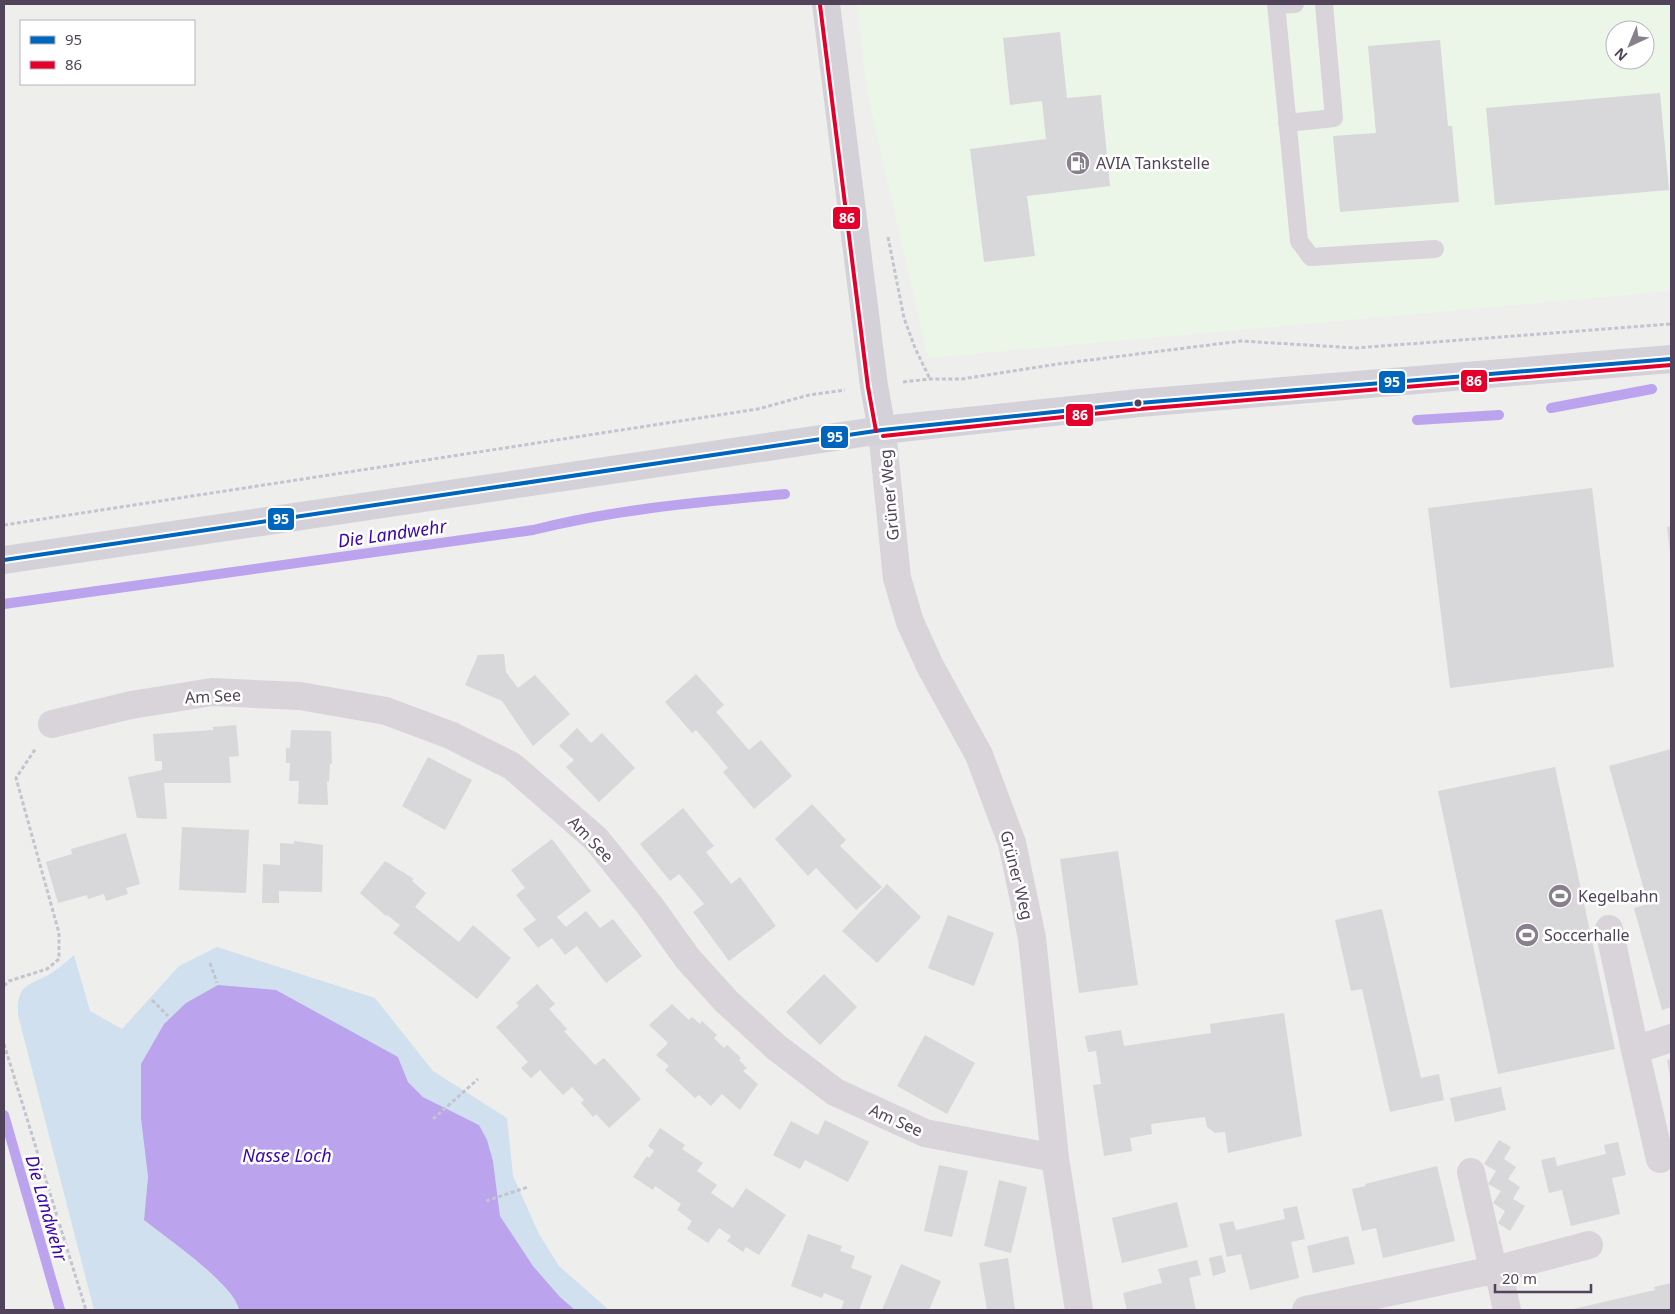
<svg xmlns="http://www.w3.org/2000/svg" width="1675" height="1314" viewBox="0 0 1675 1314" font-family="'Noto Sans',sans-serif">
  <rect width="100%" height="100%" fill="#eeeeed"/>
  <path fill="#ebf6e8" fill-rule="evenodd" d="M857,4H1671V291L928,358L867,92ZM1615,30H1645V60H1615Z"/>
  <path fill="#d0e0ef" d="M217,947L375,998L433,1071L507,1118L513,1176L539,1234L559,1266L609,1310H575L560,1297L533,1266L500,1216L493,1161L479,1125L423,1097L408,1082L398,1057L141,1064V1119L148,1177L144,1220C165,1237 235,1286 239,1310H94L18,1015C17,986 25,987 48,975C57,970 66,962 74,955L90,1011L122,1029L179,966Z"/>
  <path fill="#bba3ee" d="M218,985L276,990L398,1057L408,1082L423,1097L479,1125L487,1140L493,1161L500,1216L533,1266L560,1297L575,1310H239C235,1285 165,1237 144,1220L148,1177L141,1119V1064L164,1024L186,1003Z"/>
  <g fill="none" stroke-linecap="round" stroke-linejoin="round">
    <path stroke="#bba3ee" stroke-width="10" d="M1551,408L1652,389
      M1417,420L1499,415
      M4,604L533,530C616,509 699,502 785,494
      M4,1115L60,1310"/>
  </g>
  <path fill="#d8d7d9" d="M1060,32L1067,98L1101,95L1110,186L1027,196L1035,256L984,262L970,149L1046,139L1042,101L1010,105L1003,38Z
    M1440,40L1448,126H1452L1459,202L1340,212L1333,136L1376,133L1368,46Z
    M1660,93L1669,190L1495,205L1486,108Z
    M1592,488L1614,667L1450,688L1428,508Z
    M1671,526V552H1670L1667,527Z
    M504,654L506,672L518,688L535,675L570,714L533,746L502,701L465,685L478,655Z
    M696,674L724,705L716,712L749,750L761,740L792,776L754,809L723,772L728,768L711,747L696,730L692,733L665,702Z
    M236,725L239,756L229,757L231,783H164L167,819L137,818L128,777L162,770V761H155L153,734L213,730V727Z
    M577,728L591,743L602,733L635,768L599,802L566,767L574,760L559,746Z
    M291,730L331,731L332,764H330L329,782L327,781L328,805L298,804L299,781H289L290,763H286V748H290Z
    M1671,749V1007L1662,1010L1634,908L1648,904L1609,766Z
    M428,757L472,780L445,830L402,806Z
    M1555,767L1615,1049L1498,1074L1438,791Z
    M812,804L846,840L840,846L882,887L856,910L816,868L808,876L775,839Z
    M683,808L714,846L706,852L731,884L740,877L776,926L729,961L693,912L704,904L691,888L679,874L670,881L640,844Z
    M182,827L249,830L246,893L179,890Z
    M126,833L140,884L126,888L128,894L106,901L104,894L88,899L87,895L58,903L46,862L72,854L71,849Z
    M552,839L591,891L557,917L566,927L586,911L600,928L613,919L642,956L606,983L577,946L565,955L552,938L538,948L523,929L536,920L516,895L525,888L511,870Z
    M294,841L323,845L322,892L279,891V903H262L263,864L280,865V843L294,844Z
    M1118,851L1138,985L1079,993L1060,859Z
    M385,861L414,879L412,881L426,893L415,907L459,942L473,925L511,958L477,999L393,933L400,925L387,915L386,916L360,893Z
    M887,884L921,917L877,963L842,931Z
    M1382,909L1421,1078L1439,1074L1444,1100L1390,1112L1362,989L1351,991L1335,920Z
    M948,915L994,933L974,986L928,968Z
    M824,974L857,1007L820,1045L786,1012Z
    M537,984L555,1004L549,1009L567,1029L564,1031L595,1065L604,1058L641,1099L609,1128L596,1114L593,1117L581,1103L584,1100L572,1087L563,1095L540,1070L531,1078L521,1068L528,1062L496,1027L519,1006L516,1003Z
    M672,1004L689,1020L692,1017L700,1024L702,1021L717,1035L714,1038L724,1048L727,1045L741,1058L739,1060L747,1068L743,1071L758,1084L740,1110L722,1094L711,1106L699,1095L695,1098L665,1070L669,1066L656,1055L668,1043L649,1025Z
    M1284,1013L1302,1136L1228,1153L1225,1132L1215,1133L1207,1127L1205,1117L1151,1124L1152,1134L1130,1138L1132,1151L1104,1156L1093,1085L1101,1084L1096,1051L1088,1052L1085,1036L1121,1030L1124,1046L1211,1033L1210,1024Z
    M925,1035L975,1063L947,1114L897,1086Z
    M1671,1059V1077H1670L1667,1060Z
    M1501,1087L1506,1110L1455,1122L1450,1098Z
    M825,1120L869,1142L848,1182L805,1160L800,1169L773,1155L791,1121L818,1135Z
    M660,1128L685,1145L682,1149L703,1163L697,1171L717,1185L711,1193L733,1208L746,1188L786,1215L759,1255L746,1247L743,1252L727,1241L731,1236L719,1228L708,1243L687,1229L692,1221L677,1210L681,1204L655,1186L653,1190L633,1177L647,1156L649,1158L654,1151L648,1146Z
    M1499,1140L1511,1147L1504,1159L1516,1167L1508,1179L1520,1187L1513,1199L1525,1206L1510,1231L1498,1223L1505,1211L1493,1203L1501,1191L1488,1184L1496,1171L1484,1164Z
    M1618,1142L1626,1175L1612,1178L1620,1214L1571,1226L1562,1190L1549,1193L1541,1160L1555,1157L1557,1166L1606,1154L1604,1145Z
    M939,1165L968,1171L952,1237L924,1231Z
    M1437,1166L1455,1241L1383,1258L1376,1228L1362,1231L1352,1189L1366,1186L1365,1184Z
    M999,1180L1027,1187L1011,1253L984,1246Z
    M1177,1202L1188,1247L1122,1263L1112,1218Z
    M1297,1206L1305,1239L1291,1242L1299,1278L1250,1290L1241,1254L1227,1257L1219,1224L1233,1221L1236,1230L1285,1219L1283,1209Z
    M808,1234L842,1246L840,1251L855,1256L851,1268L872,1276L859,1310H841L844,1301L824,1293L822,1298L791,1286Z
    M1348,1236L1355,1264L1313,1273L1307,1246Z
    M1222,1255L1226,1272L1213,1276L1209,1258Z
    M1008,1258L1015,1310H987L979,1263Z
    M1197,1260L1201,1275L1189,1278L1196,1310H1127L1123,1293L1162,1283L1158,1269Z
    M901,1264L941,1281L929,1310H882Z
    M1671,1283V1310H1569L1655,1290L1654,1287Z"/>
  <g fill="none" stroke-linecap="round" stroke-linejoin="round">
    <path stroke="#c2c4cf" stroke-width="3" stroke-dasharray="4 2.5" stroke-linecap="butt" d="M888,237L904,318L915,348L930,379
      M903,382L930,379H962L1058,364L1241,341L1356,348L1671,324
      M4,525L758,409L809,395L845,390
      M210,963L217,983
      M4,986L9,981L47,969L59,959V933L16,778L36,748
      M152,1000L168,1016
      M4,1044L86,1310
      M433,1119L478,1079
      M486,1201L528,1187"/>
    <path stroke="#d8d4da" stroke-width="18" d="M1276,4L1299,241L1311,257L1435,249
      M1276,5L1295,4
      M1287,123L1334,118L1324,4"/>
    <path stroke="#d8d4da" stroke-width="28" d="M882,430L897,578L910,622L930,666L979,755L1012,843L1032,938L1055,1158L1079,1310
      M52,724L131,705L212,692L300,696L386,711L450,735L512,766L596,839L650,906L688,959L726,1001L776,1047L835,1092L925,1133L1055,1158
      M1609,929L1635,1050L1671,1038
      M1635,1050L1660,1159
      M1471,1172L1493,1269
      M1498,1269L1507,1310
      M1306,1310L1498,1269L1589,1245"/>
    <path stroke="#d5d1d8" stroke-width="28" d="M826,4L874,386L882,430
      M4,560L882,430L1139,403L1671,359"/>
    <g stroke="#fff" stroke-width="8">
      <path id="bus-1" d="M4,560L882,430L1139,403L1671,359"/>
    </g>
    <g stroke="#fff" stroke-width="8">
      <path id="bus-2" d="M820,5L868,387L876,431
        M883,436L1140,409L1671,365"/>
    </g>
    <use href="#bus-1" stroke="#0065bd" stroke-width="4"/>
    <use href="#bus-2" stroke="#e4002b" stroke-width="4"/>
  </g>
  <defs>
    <g id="fuel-disc" transform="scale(1.25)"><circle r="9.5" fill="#88808d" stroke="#fff"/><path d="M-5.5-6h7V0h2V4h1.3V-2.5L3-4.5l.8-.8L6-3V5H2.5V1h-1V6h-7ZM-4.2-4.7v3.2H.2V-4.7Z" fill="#fff"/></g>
    <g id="stadium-disc" transform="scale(1.25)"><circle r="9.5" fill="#88808d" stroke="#fff"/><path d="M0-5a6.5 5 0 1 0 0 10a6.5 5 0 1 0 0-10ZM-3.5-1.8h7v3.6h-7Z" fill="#fff"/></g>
  </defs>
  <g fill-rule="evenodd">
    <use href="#fuel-disc" x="1078" y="163"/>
    <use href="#stadium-disc" x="1560" y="896"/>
    <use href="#stadium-disc" x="1527" y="935"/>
  </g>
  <circle fill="#51445a" stroke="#fff" stroke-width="2" cx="1138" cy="403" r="4.5"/>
  <g text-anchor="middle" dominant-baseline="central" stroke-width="5" stroke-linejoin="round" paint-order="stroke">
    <g font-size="16" fill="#51445a" stroke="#fff" text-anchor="start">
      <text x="1096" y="163">AVIA Tankstelle</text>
      <text x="1578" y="896">Kegelbahn</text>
      <text x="1544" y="935">Soccerhalle</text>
    </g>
    <g font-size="16" fill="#51445a" stroke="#fff">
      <text transform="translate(889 495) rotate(-95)">Grüner Weg</text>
      <text transform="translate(213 696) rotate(-3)">Am See</text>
      <text transform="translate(591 839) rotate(46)">Am See</text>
      <text transform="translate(1017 875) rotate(76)">Grüner Weg</text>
      <text transform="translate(896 1120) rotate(24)">Am See</text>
    </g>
    <g font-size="18" font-style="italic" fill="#3b07aa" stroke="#fff">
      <text transform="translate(392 533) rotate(-8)">Die Landwehr</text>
      <text x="287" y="1155">Nasse Loch</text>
      <text transform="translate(47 1208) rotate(74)">Die Landwehr</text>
    </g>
  </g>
  <g stroke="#fff" stroke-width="2">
    <rect x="832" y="206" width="29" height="24" rx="5" fill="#e4002b"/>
    <rect x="1460" y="369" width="28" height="24" rx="5" fill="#e4002b"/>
    <rect x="1378" y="370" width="28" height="24" rx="5" fill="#0065bd"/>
    <rect x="1065" y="403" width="29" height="24" rx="5" fill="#e4002b"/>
    <rect x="820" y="425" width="29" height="24" rx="5" fill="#0065bd"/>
    <rect x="267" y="507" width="28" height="24" rx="5" fill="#0065bd"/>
  </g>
  <g font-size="14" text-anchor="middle" font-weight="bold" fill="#fff">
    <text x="847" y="223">86</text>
    <text x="1474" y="386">86</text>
    <text x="1392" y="387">95</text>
    <text x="1080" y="420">86</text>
    <text x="835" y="442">95</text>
    <text x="281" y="524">95</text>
  </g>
  <rect width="1675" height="1314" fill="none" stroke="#51445a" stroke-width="10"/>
  <rect x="20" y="20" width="175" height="65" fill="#ffffff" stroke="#b9b4bd"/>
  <rect x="30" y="36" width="25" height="8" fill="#0065bd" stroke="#b9b4bd"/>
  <text x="65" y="45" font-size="15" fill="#51445a">95</text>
  <rect x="30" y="61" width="25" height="8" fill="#e4002b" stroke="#b9b4bd"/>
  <text x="65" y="70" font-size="15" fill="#51445a">86</text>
  <g transform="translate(1630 45) rotate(224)"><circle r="24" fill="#ffffff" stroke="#b9b4bd"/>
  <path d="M0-4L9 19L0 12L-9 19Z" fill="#88808d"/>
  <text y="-8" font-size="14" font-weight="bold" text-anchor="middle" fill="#51445a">N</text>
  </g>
  <path d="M1495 1284v8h96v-8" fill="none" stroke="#51445a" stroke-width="2.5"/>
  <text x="1502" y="1284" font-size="15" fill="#51445a" stroke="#ffffff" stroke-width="4" paint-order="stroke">20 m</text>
</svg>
